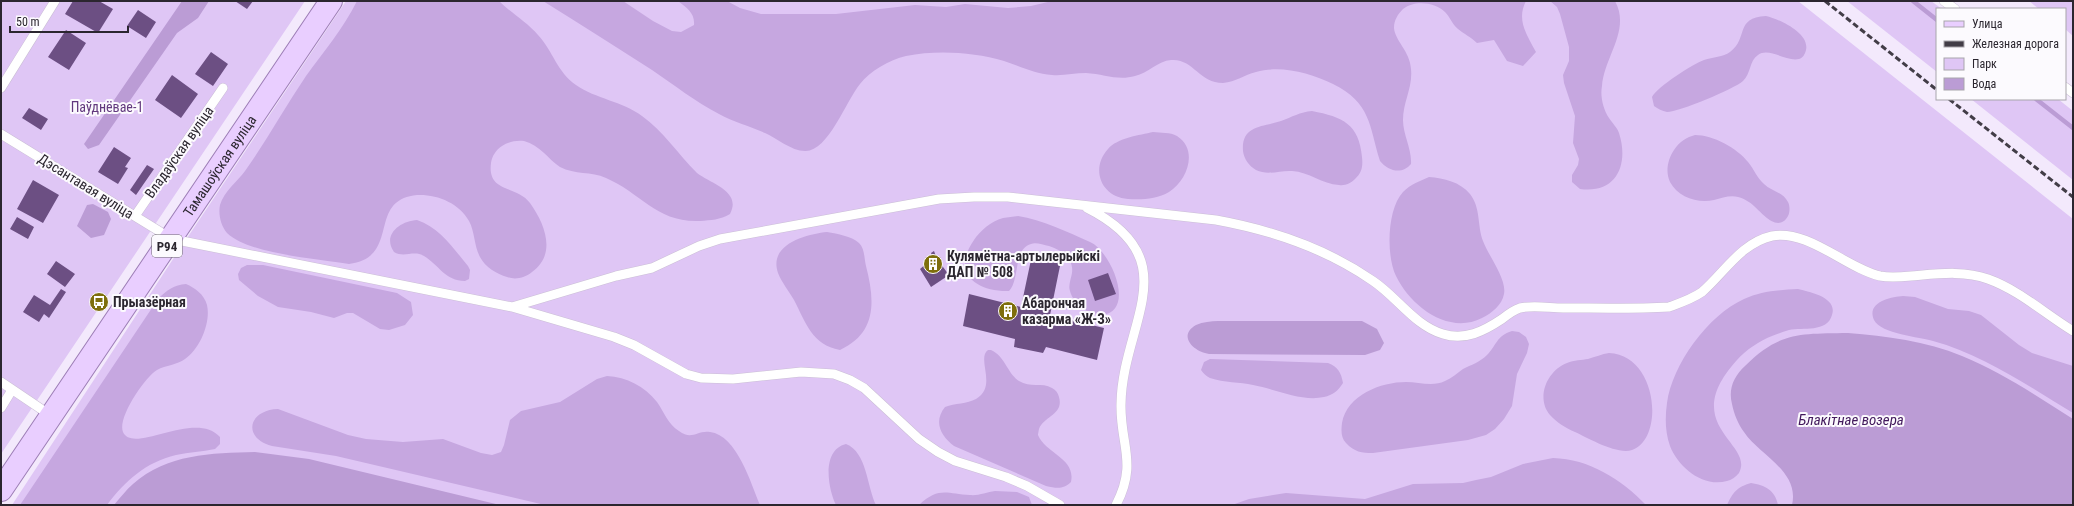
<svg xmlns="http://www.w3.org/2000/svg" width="2074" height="506" viewBox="0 0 2074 506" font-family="'Roboto Condensed',sans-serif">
  <rect width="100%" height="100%" fill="#f3e9fc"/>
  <path fill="#dfc6f5" d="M1,1H305L1,454Z
    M346,1H1798L2073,219V505H12L177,253Z
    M1847,1H1931L1942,9H1937V72Z
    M2029,1H2073V36L2065,29V9H2039Z
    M1971,99H2058L2073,111V180Z"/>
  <path fill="#c6a7e0" d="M357,1H499C511,13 527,22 538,35C553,51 557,72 576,85C596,99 622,101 642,116C663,131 678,154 697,173C711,184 742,191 730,214C720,220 711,220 700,221C657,223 641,193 606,178C591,171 575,175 560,167C548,159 540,145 524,141C516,140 508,142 502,146C496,150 492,156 491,163C487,193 517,185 530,203C545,224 557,254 532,272C525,278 515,280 507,277C497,274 485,267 480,257C474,246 475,232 469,221C459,203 437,194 417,195C366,200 402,257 349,264C319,259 248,254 227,233C221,226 218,214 220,205C224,191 238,181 245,171C267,140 285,107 306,76C324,51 343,29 357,1Z
    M543,1H623L653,21L672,31L681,32L694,25C695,13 687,8 678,1H727L740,8L761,14H836L915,5L946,7L965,4L1008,8L1031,6L1052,1H1526C1516,20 1527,35 1536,52L1523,66L1507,61L1494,40L1477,43C1471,37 1464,34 1458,29C1452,24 1450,17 1445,12C1435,2 1414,0 1403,9C1398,14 1394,20 1394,28C1395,41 1410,51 1411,69C1413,87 1403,102 1403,120C1403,135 1412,149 1411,164C1402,175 1388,171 1380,161C1369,125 1371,103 1333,84C1310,73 1281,65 1256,72C1244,75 1236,82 1223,83C1199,83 1193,58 1171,60C1158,61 1148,73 1135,76C1118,81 1104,74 1086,73C1075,73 1063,76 1052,75C1035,74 1020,66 1004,61C973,52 937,50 906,56C889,60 870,71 860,84C846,101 828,152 805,151C791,151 777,138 765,133C750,126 733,122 719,114C696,102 674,85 652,70C616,47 580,24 543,1Z
    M1550,1H1615C1631,30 1604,57 1602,86C1600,96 1603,109 1609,118C1612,123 1617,127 1619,133C1629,164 1617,194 1580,189L1572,182V175L1578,165L1579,159L1573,143L1575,116L1564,83L1563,75L1569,61V47L1560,14L1557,7Z
    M1766,16C1779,19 1810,33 1806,50C1805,54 1803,58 1799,59C1786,62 1769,47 1758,55C1749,61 1751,74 1743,81C1734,89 1679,112 1667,112C1662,111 1658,109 1654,106L1652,97C1657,87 1693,64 1704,60C1713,57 1723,57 1730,52C1749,38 1734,18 1766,16Z
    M1312,111C1343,117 1359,124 1362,157C1363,166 1362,173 1355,179C1351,183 1345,186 1339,185C1322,184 1309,172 1292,171C1280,170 1268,176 1256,170C1249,166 1244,159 1243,151C1241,125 1263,127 1281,121C1292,117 1300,112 1312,111Z
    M1153,132C1161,133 1170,132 1177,136C1199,150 1187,181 1169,192C1157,199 1142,200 1128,199C1101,197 1090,169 1108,149C1117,138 1140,135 1153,132Z
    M1695,135C1713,135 1737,148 1748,162C1754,169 1757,178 1764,184C1771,191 1783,192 1788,202C1790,206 1790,212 1788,216C1778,234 1761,212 1754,206C1750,202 1743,198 1738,197C1730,195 1722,198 1714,200C1698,204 1678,197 1670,182C1665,171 1668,159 1674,150C1679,142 1687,137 1695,135Z
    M1429,177C1444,178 1460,182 1470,194C1481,208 1477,225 1483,241C1488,255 1507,279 1504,294C1502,305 1492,313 1482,318C1449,335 1411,307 1396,276C1386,256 1387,209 1403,192C1411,184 1420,181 1429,177Z
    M1018,216C1042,220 1068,232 1090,242C1110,250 1137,311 1102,315C1090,316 1073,304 1070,291C1068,286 1071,279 1072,273C1074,258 1061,250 1049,246C1043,245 1036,242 1031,244C1013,249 1020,280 1009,291C976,292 951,273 974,240C980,231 991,221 1003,218C1008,217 1013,217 1018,216Z
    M417,220C440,228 453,248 468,266L470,270L469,279L465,281C445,281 439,265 424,256C414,250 404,258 394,252C382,235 400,221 417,220Z
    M827,232C838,234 851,236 859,243C865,249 864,258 866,266C875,301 877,333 840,350C812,345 806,323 794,300C789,291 782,283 778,273C768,244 807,234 827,232Z
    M247,265H263L397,293L411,302L413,315L405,325L389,330L380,329L353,313H347L334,318L311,312L278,307L258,296L239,280L238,274L241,268Z
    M186,284C195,288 204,294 207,305C211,322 200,349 185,359C177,365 166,365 157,370C145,377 117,418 123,432C133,455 195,409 220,437V444L215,449C202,452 189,452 176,455C146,462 125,481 107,505H20L158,299C167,290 174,285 186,284Z
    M1798,289C1809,292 1838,297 1832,315C1827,333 1803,327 1789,330C1783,332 1777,334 1772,336C1759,341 1746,350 1737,360C1677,426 1755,443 1739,473C1736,477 1731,480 1727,481C1703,488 1678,467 1670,446C1665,432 1665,417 1667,403C1672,365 1708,315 1744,299C1761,291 1779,290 1798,289Z
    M1903,296L1915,297L1948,309L1969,311L1981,315L2019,345L2032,353L2073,366V413C2028,386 1984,355 1933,341C1920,337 1881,334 1874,320C1866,302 1891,297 1903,296Z
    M1512,331L1519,332L1526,337L1529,344L1527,353L1517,374L1512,406L1504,419L1495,429L1486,435L1468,440L1373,453C1362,453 1354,452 1346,443C1341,438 1341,431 1342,423C1347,395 1381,382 1406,382C1419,382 1433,387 1445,381C1452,378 1457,373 1463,369C1471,365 1480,362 1487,355C1497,345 1496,336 1512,331Z
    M988,350H991C1005,356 1007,373 1019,381C1030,388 1042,382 1052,388C1056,390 1058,393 1059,397C1064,415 1044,416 1039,429C1039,429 1038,434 1038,435C1046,454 1076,458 1071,482C1063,490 1056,488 1046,486L954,446C941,436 933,422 945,407C955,403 967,404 976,399C998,386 976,359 988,350Z
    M1609,353C1658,355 1665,439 1632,450C1617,455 1588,438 1575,432C1566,428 1556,422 1550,415C1535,397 1548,370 1567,363C1574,360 1582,360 1588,359C1595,357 1602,354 1609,353Z
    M1210,359L1328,363C1338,367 1341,372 1343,383C1338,391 1333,395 1324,397C1302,402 1275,389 1253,385C1240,382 1224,383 1210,378C1206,376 1204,374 1201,370L1204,362Z
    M607,376C627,377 644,386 657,402C664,412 668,424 679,431C692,441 697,430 710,432C737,435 751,484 760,505H545L336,456L272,446C242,438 248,410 278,409L348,435L366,439L403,442L443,439L481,453L492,455L501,452L504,445L510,420L521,411L560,402L597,379Z
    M846,444C867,452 867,487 876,505H836C828,489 821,450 846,444Z
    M1553,458C1589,459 1621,479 1646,505H1232L1249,499L1286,493L1365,499L1413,484L1463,483L1476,480L1491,477L1523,464Z
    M1751,483C1765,485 1775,490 1778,505H1727C1733,492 1737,487 1751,483Z
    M995,491L1017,492L1029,497L1032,505H919C939,486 947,494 970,495C978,496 987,492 995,491Z"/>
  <path fill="#bb9cd5" d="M182,1H209L198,18L177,33L99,145L88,149L84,144Z
    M93,204L108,212L111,219L104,235L91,238L77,226L87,205Z
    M1218,321H1362L1377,329L1384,343L1380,350L1365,355L1209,354C1194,352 1177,336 1196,325C1203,322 1211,321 1218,321Z
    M1848,333C1886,336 1926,341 1962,356C2001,372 2037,396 2073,419V505H1792C1800,471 1759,455 1744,432C1738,424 1734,414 1732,404C1728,389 1734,376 1745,366C1780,331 1801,334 1848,333Z
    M255,452L309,459L500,505H114C120,498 126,490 133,484C167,454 211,453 255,452Z"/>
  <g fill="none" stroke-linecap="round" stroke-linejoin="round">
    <path stroke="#bb9cd5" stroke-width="4.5" d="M1913,1L1937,20
      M2036,99L2073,128"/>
  </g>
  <path fill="#6c4f83" d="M73,1H99L113,9L98,33L65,14Z
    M235,1H253L247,9Z
    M138,10L156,22L146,38L127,26Z
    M66,30L86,43L69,70L48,57Z
    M211,52L228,64L213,86L195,74Z
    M172,75L198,94L181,118L155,100Z
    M29,108L48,119L41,130L22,118Z
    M114,147L131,158L125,167L128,168L118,184L98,172Z
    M147,165L154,169L136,195L130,190Z
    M33,180L59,195L43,223L17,209Z
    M17,217L34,227L28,239L10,229Z
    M934,251L937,259L949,275L931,287L920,269L933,258L931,253Z
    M1032,255L1061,261L1050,315L1104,328L1097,360L1046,347L1043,353L1014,347L1015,339L963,326L969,294L1021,307Z
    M56,261L75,274L65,287L47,274Z
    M1108,273L1116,294L1095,301L1088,280Z
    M61,289L66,292L49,318L44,314L39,322L23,312L34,295L50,305Z"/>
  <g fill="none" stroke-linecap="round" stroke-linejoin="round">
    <g stroke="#cbbfd6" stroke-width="10">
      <path id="lane" d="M1944,1L1955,9
        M2065,87L2073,93
        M1,88L55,1
        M1,134L172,239L512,307L614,337L634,345L686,374L701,378L733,379L801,372L834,374L850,380L864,388L919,439L938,452L955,461L1006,477L1027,486L1060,505
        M1087,208C1190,260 1122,323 1121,404C1120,445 1138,463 1116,505
        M135,216L223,88
        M512,307L616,276L652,268L699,246L720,239L939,199L974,197H1008L1216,220C1271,230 1327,249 1373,281C1397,297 1415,326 1443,334C1465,341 1484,331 1502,319C1507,315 1514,310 1520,308C1533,305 1550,308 1563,308C1598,308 1634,309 1669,307C1680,303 1692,299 1702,292C1724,273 1741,243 1772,236C1808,229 1846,268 1880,276C1890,278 1901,277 1911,276C1936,274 1964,270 1988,279C2019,290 2045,314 2073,331
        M1,382L50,415
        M1,408L12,390"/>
    </g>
    <g stroke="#9d7eb6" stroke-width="24">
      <g id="primary">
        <path id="s1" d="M1,490L331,1"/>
      </g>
    </g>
    <use href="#lane" stroke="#fff" stroke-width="9"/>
    <use href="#primary" stroke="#e9ceff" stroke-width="22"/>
    <path stroke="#423d47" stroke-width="3" stroke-dasharray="6 3" stroke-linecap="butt" d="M1825,1L1937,90
      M1949,99L2073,197"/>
  </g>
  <defs>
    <g id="building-disc" transform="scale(1)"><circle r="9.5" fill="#7e6e0c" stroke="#fcfafe"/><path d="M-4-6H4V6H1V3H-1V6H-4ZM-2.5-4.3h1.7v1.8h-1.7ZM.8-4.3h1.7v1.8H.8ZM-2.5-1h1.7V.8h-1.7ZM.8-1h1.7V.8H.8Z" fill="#fff"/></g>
    <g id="bus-disc" transform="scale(1)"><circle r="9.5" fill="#7e6e0c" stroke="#fcfafe"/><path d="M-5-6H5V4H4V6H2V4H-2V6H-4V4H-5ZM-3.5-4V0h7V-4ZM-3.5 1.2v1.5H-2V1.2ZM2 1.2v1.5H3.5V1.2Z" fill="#fff"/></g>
  </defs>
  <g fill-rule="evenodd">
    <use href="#building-disc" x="933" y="264"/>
    <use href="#bus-disc" x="99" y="302"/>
    <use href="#building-disc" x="1008" y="311"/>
  </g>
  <g text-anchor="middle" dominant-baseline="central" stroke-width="4" stroke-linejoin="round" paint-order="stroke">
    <rect fill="#fcfafe" stroke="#6a666d" stroke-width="1" x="152" y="235" width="30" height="22" rx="3"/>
    <g font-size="13" font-weight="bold" fill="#2b262f">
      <text x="167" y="246">Р94</text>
    </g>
    <g font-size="14" fill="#62397e" stroke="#fcfafe">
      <text x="107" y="107">Паўднёвае-1</text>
    </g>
    <g font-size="14" fill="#2b262f" stroke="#fcfafe">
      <text transform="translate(179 152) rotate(-55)">Владаўская вуліца</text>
      <text stroke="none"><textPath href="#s1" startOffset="391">Тамашоўская вуліца</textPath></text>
      <text transform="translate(86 186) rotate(32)">Дэсантавая вуліца</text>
    </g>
    <g font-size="14" font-weight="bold" fill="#2b262f" stroke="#fcfafe" text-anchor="start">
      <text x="947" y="256">Кулямётна-артылерыйскі<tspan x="947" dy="16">ДАП № 508</tspan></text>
      <text x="113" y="302">Прыазёрная</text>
      <text x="1022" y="303">Абарончая<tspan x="1022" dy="16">казарма «Ж-З»</tspan></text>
    </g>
    <g font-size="15" font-style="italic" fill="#42195c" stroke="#fcfafe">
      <text x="1851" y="420">Блакітнае возера</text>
    </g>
  </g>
  <rect width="2074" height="506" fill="none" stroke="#2b262f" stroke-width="4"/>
  <rect x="1936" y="8" width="130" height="92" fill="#fcfafe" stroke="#a8a5ab"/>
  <rect x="1944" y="21" width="20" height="6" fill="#e9ceff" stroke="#a8a5ab"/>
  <text x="1972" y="28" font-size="12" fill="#2b262f">Улица</text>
  <rect x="1944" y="41" width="20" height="6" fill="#423d47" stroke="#a8a5ab"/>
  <text x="1972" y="48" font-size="12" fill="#2b262f">Железная дорога</text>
  <rect x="1944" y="58" width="20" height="12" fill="#dfc6f5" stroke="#a8a5ab"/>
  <text x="1972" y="68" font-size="12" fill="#2b262f">Парк</text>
  <rect x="1944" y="78" width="20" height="12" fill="#bb9cd5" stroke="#a8a5ab"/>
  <text x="1972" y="88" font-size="12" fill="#2b262f">Вода</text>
  <path d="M10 26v6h118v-6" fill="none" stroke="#2b262f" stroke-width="2"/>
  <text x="16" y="26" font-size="12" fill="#2b262f" stroke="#fcfafe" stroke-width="3" paint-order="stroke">50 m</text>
</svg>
